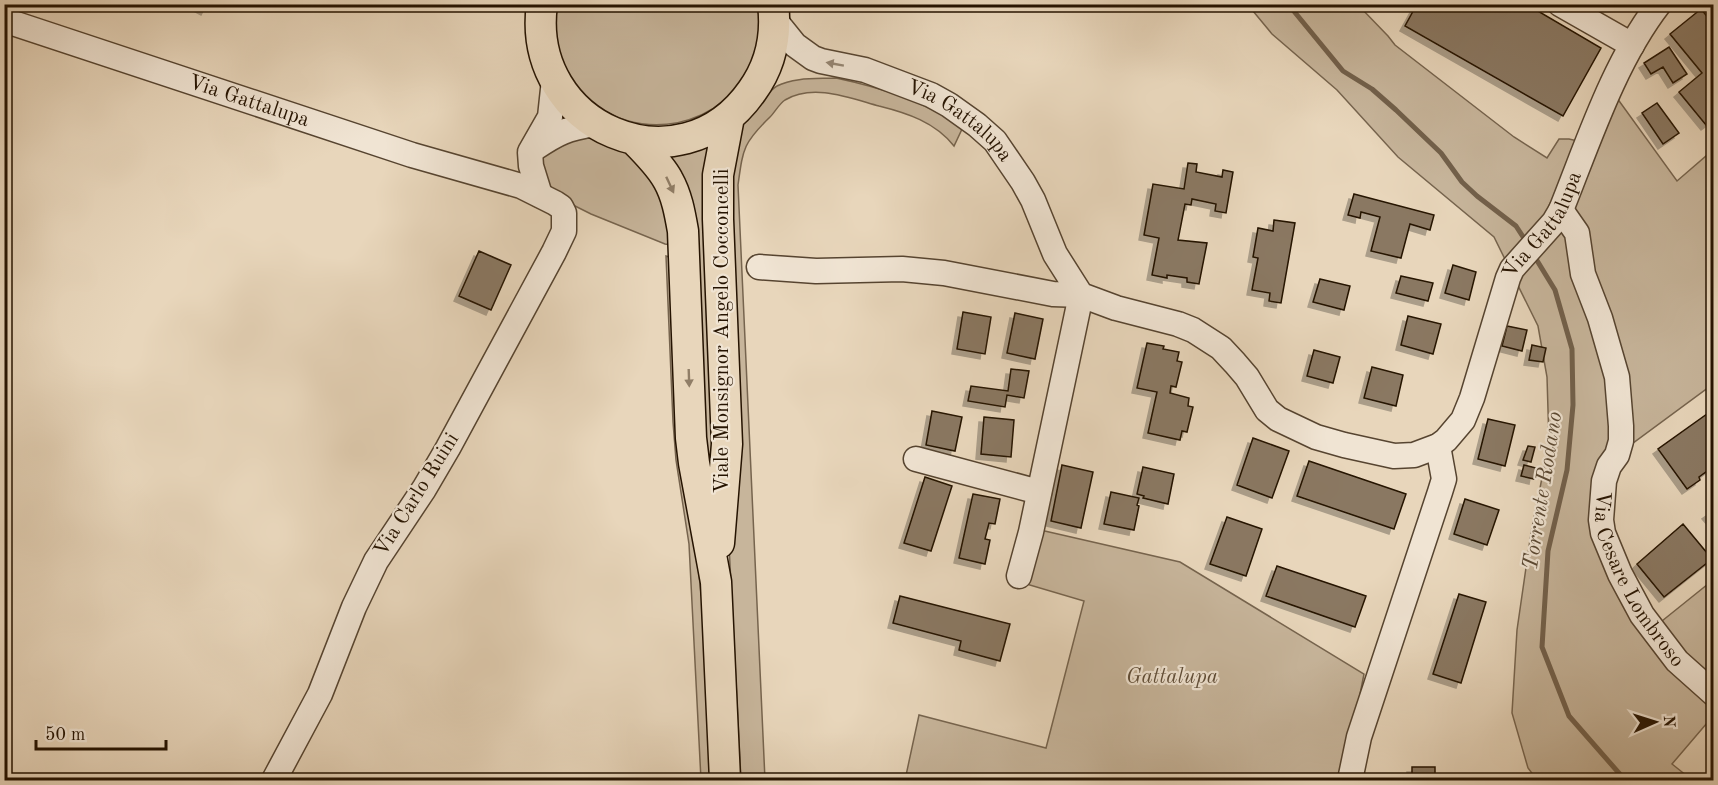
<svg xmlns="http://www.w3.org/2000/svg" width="1718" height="785" viewBox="0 0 1718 785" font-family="'Old Standard TT',serif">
  <defs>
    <filter id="shadow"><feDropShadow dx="-5" dy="5" stdDeviation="0" flood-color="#0004"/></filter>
  </defs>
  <rect width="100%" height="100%" fill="#e8d6bb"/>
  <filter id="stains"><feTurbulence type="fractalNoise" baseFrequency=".00333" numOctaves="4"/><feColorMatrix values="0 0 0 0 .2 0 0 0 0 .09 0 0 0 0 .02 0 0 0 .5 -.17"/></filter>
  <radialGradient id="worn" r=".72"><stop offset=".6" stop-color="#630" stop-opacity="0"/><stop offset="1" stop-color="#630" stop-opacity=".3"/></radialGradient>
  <path fill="#c7b59b" stroke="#76644e" stroke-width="1.5" d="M757,4C761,22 759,42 753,59C728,129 634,147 583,94C569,78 558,58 556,37C555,26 556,15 557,5Z
    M1248,5H1359V6L1388,36L1395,45L1514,137L1547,158L1559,139H1569L1578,141L1560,227L1575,212L1573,201L1617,98L1677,181L1713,150V384L1617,455L1610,552L1713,694V716L1672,764L1692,780H1537L1528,768L1512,713L1517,630L1531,533L1549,443L1547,377L1538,326L1494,237L1398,157L1337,90L1272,34Z
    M836,78C883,88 923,101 963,127L954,146C935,122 907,113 879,106C850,98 813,83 785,100C779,104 775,112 770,117C743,143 743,149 738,185L765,780H741L729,545L726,162C729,154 730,142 734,135C739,126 769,90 777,86C794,77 817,79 836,78Z
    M587,134L604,144L634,156L663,193L672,245L665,244L591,214L547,192L540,160L547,149Z
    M711,144L713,324L712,496L667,156L685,153Z
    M666,256L679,260L684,428L701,594L703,601L713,780H701L689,544L676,460L673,422Z
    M1036,529L1180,562L1364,674L1343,780H905L919,715L1046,748L1084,601L1023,583Z
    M1713,580V683L1657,625Z"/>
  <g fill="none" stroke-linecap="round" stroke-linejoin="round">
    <path stroke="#72604b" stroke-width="5" d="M1288,4L1343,71L1372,89L1396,110L1441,153L1462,182L1477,196L1516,226L1527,243
      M1533,254L1555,290L1572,349L1573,405L1567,470L1548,551L1542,647L1569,716L1625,780"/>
  </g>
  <path fill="#8a7862" stroke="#251301" stroke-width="1.5" filter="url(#shadow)" d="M195,4H209L206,10Z
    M1417,4H1526L1601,48L1563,116L1405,26Z
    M1701,9L1714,25V119L1706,125L1679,92L1702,73L1670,34Z
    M1669,47L1687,74L1673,83L1663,67L1651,74L1644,63Z
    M1657,103L1679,133L1663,144L1642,113Z
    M1188,163L1197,164L1196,172L1222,177L1223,170L1233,172L1226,213L1215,211L1216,204L1192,199L1191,205L1185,204L1178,240L1207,243L1199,284L1187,282V278L1167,275V278L1152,275L1159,238L1144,235L1153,184L1184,189Z
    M1354,194L1434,215L1430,230L1410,224L1401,258L1371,251L1380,217L1361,212L1360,218L1348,215Z
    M1274,220L1295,223L1281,303L1269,301L1270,293L1252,290L1258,258L1253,257L1258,228L1273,231Z
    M479,251L511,265L491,310L459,296Z
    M1453,265L1476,272L1469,300L1445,293Z
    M1401,276L1433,283L1428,301L1396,293Z
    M1320,279L1350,286L1344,310L1313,302Z
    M963,312L991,317L985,354L957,349Z
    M1015,313L1043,319L1035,359L1007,353Z
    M1408,316L1441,324L1433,354L1401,345Z
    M1507,326L1527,330L1522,351L1502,346Z
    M1147,343L1164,346L1163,349L1179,352L1177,361L1182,362L1176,387L1171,386L1170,393L1189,398L1188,406L1193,407L1187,432L1182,431L1180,440L1148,433L1157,392L1137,388Z
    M1532,345L1546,348L1543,362L1529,360Z
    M1314,350L1340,357L1333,383L1307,376Z
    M1372,367L1403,375L1396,406L1364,398Z
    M1011,369L1029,371L1024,398L1007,395L1005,407L968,401L971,386L1008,391Z
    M932,411L962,417L955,451L926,445Z
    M1707,414L1714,423V466L1699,477L1700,480L1687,489L1658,449Z
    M984,417L1014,420L1011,457L981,454Z
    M1488,419L1515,425L1505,466L1478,459Z
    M1253,438L1289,451L1272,498L1237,485Z
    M1528,446L1535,447L1531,462L1523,460Z
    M1309,461L1406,494L1394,529L1297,496Z
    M1062,465L1093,472L1081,528L1051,521Z
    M1524,465L1536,468L1534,479L1521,476Z
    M1143,467L1174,474L1168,504L1143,498L1144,496L1137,494Z
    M925,477L952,486L931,551L904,543Z
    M1111,492L1139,498L1137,505L1139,506L1134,530L1104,524Z
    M973,494L1000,499L995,524L989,523L985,539L990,540L985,564L959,558Z
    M1465,499L1499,510L1487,545L1454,534Z
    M1714,509V522L1707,514Z
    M1227,517L1262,529L1246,576L1210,564Z
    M1683,524L1712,559L1664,597L1637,564Z
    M1277,566L1366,596L1355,627L1266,596Z
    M1459,594L1486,602L1461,683L1433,674Z
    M900,596L1010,624L1000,661L959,650L961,641L893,623Z
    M1412,767H1435V780H1412Z"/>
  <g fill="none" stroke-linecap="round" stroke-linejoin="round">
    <g stroke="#564430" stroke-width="27">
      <g id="minor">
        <path d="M1560,4L1632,45"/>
        <path id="s1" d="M774,19L795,45L813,58L821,61L865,70L931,95L949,105L977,125L995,141L1023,182L1033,200L1055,254L1081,295L1116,308L1178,324L1193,330L1221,348L1235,363L1247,377L1267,410L1278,419L1316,437L1344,445L1394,456L1414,455L1438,446L1446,440L1463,420L1472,398L1508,278L1512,269L1554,222L1561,210C1588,143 1614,62 1659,4"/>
        <path id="s2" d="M4,20L412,155L521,186L555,203L561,207L564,213V231L554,252L448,448L424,489L376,561L354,607L320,694L274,780"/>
        <path d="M535,148C559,132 566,129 595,124"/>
        <path d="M540,195L531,166L530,152L550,117L554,80"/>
        <path id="s3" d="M1561,210L1577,233L1583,274L1600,318L1617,377L1621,426V441L1617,455L1609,466L1604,481L1601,520L1603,533L1620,574L1642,615L1677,661L1714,694"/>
        <path d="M759,267L816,271L902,269L944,273L1053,294L1081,295L1031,532L1019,576"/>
        <path d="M916,459L1039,492"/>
        <path d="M1350,780L1359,737L1440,492L1444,479L1438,446"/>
      </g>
    </g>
    <g stroke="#251301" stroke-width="33">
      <path id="major" d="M542,4C525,128 680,194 752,91C771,65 777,36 773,4
        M634,139C646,152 660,165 668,180C677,196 680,214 683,231L691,438L694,463L716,582L725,780
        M719,543L727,444L718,219V175L729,117"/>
    </g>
    <use href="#minor" stroke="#f0e4d3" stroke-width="24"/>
    <use href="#major" stroke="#e8d6bb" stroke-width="30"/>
  </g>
  <defs><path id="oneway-solid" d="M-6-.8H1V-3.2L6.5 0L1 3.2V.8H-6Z" transform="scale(1.5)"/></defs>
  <use fill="#958674" href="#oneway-solid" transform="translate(835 64) rotate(-170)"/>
  <g fill="#907e67">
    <use href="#oneway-solid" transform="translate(670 185) rotate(65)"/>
    <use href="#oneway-solid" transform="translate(689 378) rotate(88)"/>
  </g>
  <g text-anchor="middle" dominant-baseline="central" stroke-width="4.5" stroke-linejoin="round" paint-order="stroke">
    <g font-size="21" fill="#251301" stroke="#f0e4d3">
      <text stroke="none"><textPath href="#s2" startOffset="258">Via Gattalupa</textPath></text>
      <text stroke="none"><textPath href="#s1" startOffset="218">Via Gattalupa</textPath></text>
      <text stroke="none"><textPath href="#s1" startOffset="1096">Via Gattalupa</textPath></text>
      <text transform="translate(722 331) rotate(-90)">Viale Monsignor Angelo Cocconcelli</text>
      <text transform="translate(417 495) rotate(-58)">Via Carlo Ruini</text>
      <text stroke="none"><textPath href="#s3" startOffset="394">Via Cesare Lombroso</textPath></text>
    </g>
    <g font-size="21" font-style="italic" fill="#5e4c37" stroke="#f0e4d3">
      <text x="1172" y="677">Gattalupa</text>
    </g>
    <g font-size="22" font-style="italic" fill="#594732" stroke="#f0e4d3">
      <text transform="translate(1543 491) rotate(-81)">Torrente Rodano</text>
    </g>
  </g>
  <rect width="1718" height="785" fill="none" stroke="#e8d6bb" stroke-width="24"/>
  <rect x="6" y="6" width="1706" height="773" fill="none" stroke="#251301" stroke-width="3"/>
  <rect x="12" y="12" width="1694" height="761" fill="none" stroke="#251301" stroke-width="1.5"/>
  <g transform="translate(1655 722) rotate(87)" stroke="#f0e4d3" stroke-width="4.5" paint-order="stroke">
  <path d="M0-4.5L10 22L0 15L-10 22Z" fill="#251301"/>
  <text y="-9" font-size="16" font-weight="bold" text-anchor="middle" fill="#251301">N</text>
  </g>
  <path d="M36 740v9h130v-9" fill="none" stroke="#251301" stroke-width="3"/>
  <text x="45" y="740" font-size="18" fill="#251301" stroke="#f0e4d3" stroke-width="4.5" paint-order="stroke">50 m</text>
  <rect width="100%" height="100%" filter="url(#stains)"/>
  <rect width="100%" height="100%" fill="url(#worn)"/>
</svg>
